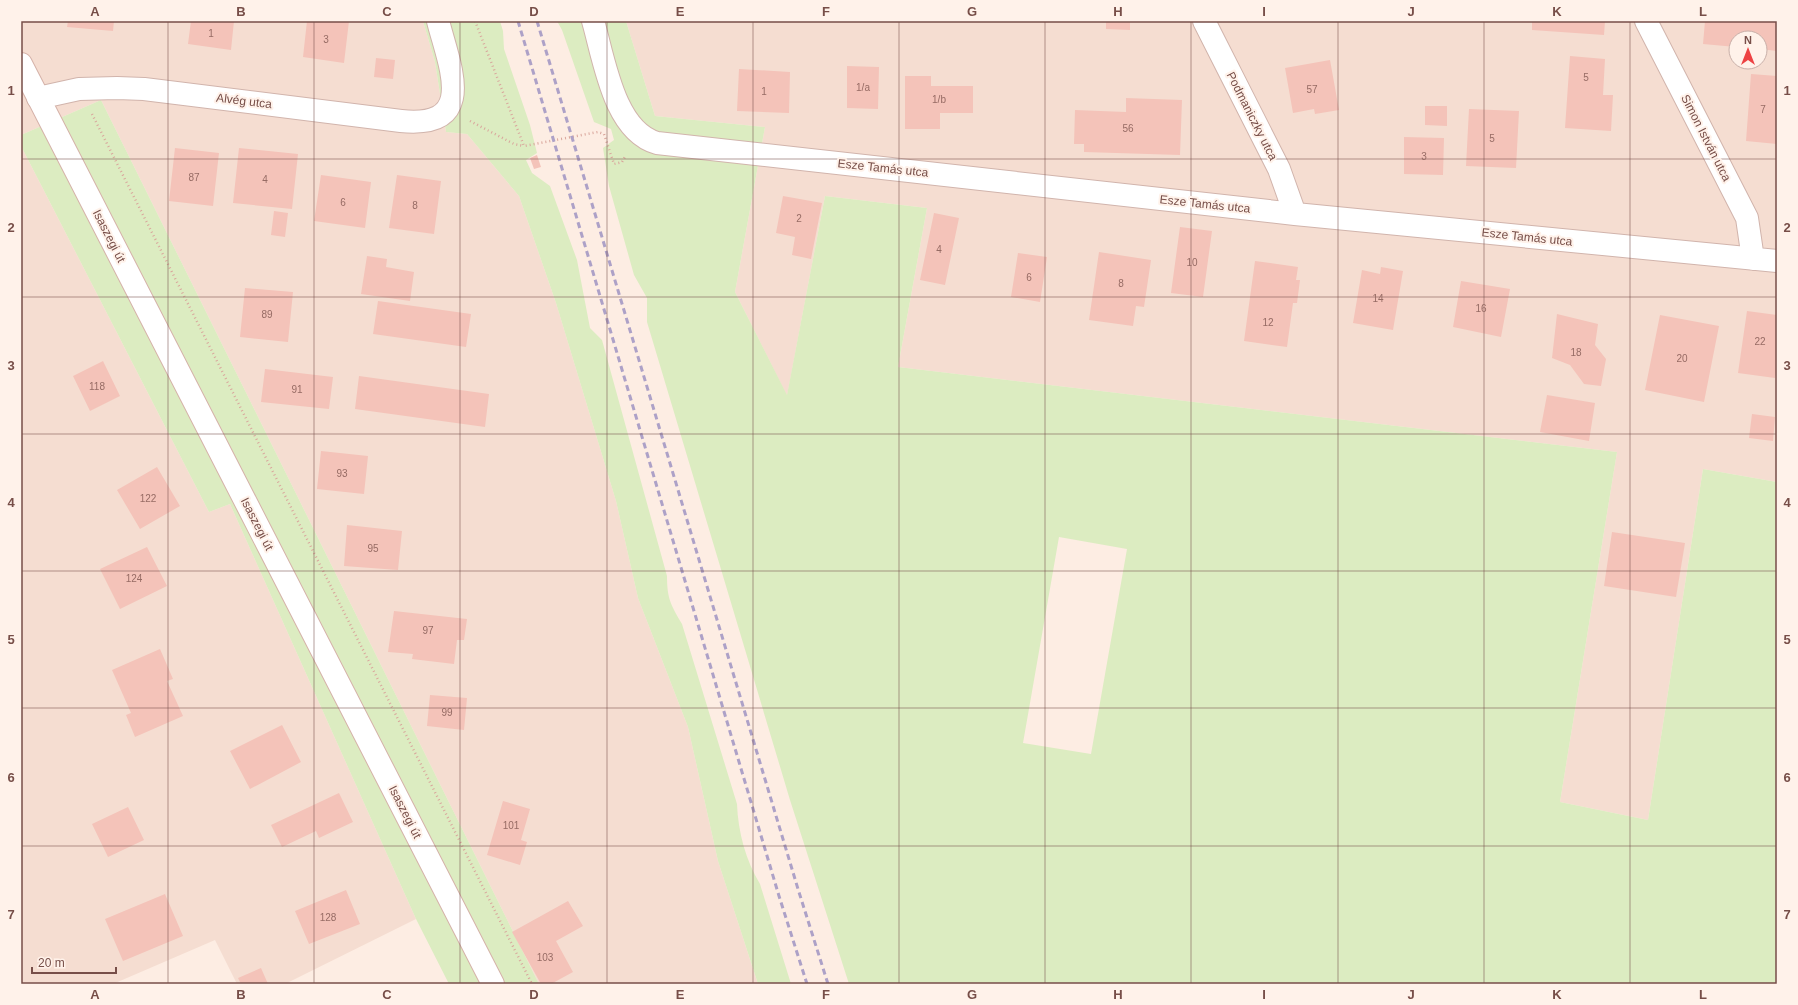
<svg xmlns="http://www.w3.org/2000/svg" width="1798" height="1005" viewBox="0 0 1798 1005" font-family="Arial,sans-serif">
  <rect width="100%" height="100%" fill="#fdede3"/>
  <path fill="#f5ddd1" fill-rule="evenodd" d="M21,21H423L435,62L446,132L467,134L519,196L556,303L616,501L638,598L688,727L718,861L758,984H539L101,100L21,135Z
    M626,21H1777V482L1703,469L1648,820L1560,802L1617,452L898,367L927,208L825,196L787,396L735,292L765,127L655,116ZM1736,38H1760V62H1736Z
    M21,146L209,512L230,504L416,919L285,984H237L215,940L113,984H21Z"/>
  <path fill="#dcecc1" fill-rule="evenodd" d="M423,21H500L503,31L504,49L530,125L537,153L526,160L532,173L550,186L577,260L590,328L602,340L667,576C667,599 671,605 682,624L737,804C738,832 746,861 760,884L791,984H758L718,861L688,727L638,598L616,501L556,303L519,196L467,134L446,132L435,62Z
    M557,21H626L655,116L765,127L735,292L787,395L825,196L927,208L898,367L1617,452L1560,802L1648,820L1703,469L1777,482V984H849L790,800L647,322V298L634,275L609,186L603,148L614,140L611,129L594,122L562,30ZM1059,537L1127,549L1091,754L1023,743Z
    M101,100L539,984H449L416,919L230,504L209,512L21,146V135Z"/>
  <path fill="#f4c3b9" d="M68,21H114L113,31L67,27Z
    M191,21H234L231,50L188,44Z
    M307,21H349L344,63L303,57Z
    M1106,21H1130V30L1106,29Z
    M1532,21H1605L1604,35L1532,30Z
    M1705,21H1777V51L1760,49V38H1736V47L1703,44Z
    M1570,56L1605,59L1603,95H1613L1611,131L1565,128Z
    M376,58L395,60L393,79L374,77Z
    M1330,60L1339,110L1315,114L1314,109L1293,113L1285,68Z
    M847,66L879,67L878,109L847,108Z
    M739,69L790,72L789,113L737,111Z
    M1751,74L1777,76V144L1746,141Z
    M905,76H931V86H973V113H940V129H905Z
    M1126,98L1182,100L1180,155L1084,152V144H1074L1075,110L1126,112Z
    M1425,106H1447V126L1425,125Z
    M1469,109L1519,111L1516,168L1466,166Z
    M1404,137L1444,138L1443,175L1404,174Z
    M175,148L219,153L213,206L169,201Z
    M239,148L298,154L292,209L233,203Z
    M537,155L541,167L534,169L530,158Z
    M321,175L371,182L365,228L314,221Z
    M397,175L441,181L434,234L389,228Z
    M783,196L822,203L811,259L792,255L795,237L776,233Z
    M274,211L288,213L285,237L271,235Z
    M934,213L959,218L945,285L920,280Z
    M1180,227L1212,231L1203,297L1171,293Z
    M1099,252L1151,260L1144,307L1136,306L1133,326L1089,320Z
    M1018,253L1047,257L1040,302L1011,297Z
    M367,256L387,259L386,267L414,272L410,301L361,294Z
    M1255,261L1298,267L1296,280H1300L1297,303H1293L1287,347L1244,341Z
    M1381,267L1403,271L1393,330L1353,323L1362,270L1380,274Z
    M1461,281L1510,289L1501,337L1453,327Z
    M245,288L293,292L288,342L240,337Z
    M378,301L471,314L466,347L373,334Z
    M1747,311L1777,315V368L1775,378L1738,373Z
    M1557,314L1598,324L1595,345L1606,359L1601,386L1584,384L1570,365L1552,358Z
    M1660,315L1719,326L1704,402L1645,390Z
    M103,361L120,396L90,411L73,376Z
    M265,369L333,377L329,409L261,402Z
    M359,376L489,394L485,427L355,409Z
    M1547,395L1595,403L1589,441L1540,432Z
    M1752,414L1775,417L1773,441L1749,438Z
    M321,451L368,456L364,494L317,489Z
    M157,467L180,506L140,529L117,490Z
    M347,525L402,531L398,570L344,566Z
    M1612,532L1685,543L1676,597L1604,586Z
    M147,547L167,586L120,609L100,569Z
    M394,611L467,619L464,640H457L454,664L412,659L413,654L388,652Z
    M160,649L173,679L167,681L183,716L135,737L126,715L131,713L112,670Z
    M430,695L467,698L464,730L427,726Z
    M282,725L301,762L250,789L230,751Z
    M339,793L353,822L319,838L316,831L282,847L271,825Z
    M503,801L530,809L521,840L527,842L520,865L487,855Z
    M128,807L144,840L108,857L92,824Z
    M346,890L360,924L309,944L295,911Z
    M165,894L183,936L123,961L105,919Z
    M568,901L583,926L556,941L573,972L551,984H541L512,932Z
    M261,968L268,984H241L238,978Z"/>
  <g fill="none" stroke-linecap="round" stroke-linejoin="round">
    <g stroke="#d1b4ac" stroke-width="24">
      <path id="minor" d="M593,21C604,59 614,131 657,143L1295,214L1777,261
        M1204,21L1279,169L1295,214
        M1646,21L1747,218L1753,259
        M38,98L79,89L117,88L144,89L401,121C479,129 449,65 438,21"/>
    </g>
    <g stroke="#d5b2a9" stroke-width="24">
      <path id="secondary" d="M21,64L493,984"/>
    </g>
    <path stroke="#d9a69c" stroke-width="2.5" stroke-dasharray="1 3" stroke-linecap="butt" d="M475,21L524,146L598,132L604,134L614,164L622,162L626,155
      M92,114L532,984
      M470,121L514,144L524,146"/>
    <use href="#minor" stroke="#fff" stroke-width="22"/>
    <use href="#secondary" stroke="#fff" stroke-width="22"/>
    <path stroke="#ada1c7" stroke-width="3" stroke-dasharray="6 4" stroke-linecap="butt" d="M518,21L779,896L807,984
      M537,21L798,889L828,984"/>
  </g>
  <path fill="none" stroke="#774e48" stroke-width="1" stroke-opacity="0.55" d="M168,21V984M314,21V984M460,21V984M607,21V984M753,21V984M899,21V984M1045,21V984M1191,21V984M1338,21V984M1484,21V984M1630,21V984M21,159H1777M21,297H1777M21,434H1777M21,571H1777M21,708H1777M21,846H1777"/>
  <g text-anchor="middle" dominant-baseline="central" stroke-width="4" stroke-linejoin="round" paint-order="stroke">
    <g font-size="10" fill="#966b64">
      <text x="211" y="33">1</text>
      <text x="326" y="39">3</text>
      <text x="1586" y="77">5</text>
      <text x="863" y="87">1/a</text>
      <text x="1312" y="89">57</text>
      <text x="764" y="91">1</text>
      <text x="939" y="99">1/b</text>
      <text x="1763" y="109">7</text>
      <text x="1128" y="128">56</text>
      <text x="1492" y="138">5</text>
      <text x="1424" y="156">3</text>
      <text x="194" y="177">87</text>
      <text x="265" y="179">4</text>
      <text x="343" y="202">6</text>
      <text x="415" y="205">8</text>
      <text x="799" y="218">2</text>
      <text x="939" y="249">4</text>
      <text x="1192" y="262">10</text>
      <text x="1029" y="277">6</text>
      <text x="1121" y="283">8</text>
      <text x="1378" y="298">14</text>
      <text x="1481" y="308">16</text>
      <text x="267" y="314">89</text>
      <text x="1268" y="322">12</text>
      <text x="1760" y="341">22</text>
      <text x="1576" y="352">18</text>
      <text x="1682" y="358">20</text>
      <text x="97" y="386">118</text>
      <text x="297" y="389">91</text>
      <text x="342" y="473">93</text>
      <text x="148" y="498">122</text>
      <text x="373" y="548">95</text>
      <text x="134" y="578">124</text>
      <text x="428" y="630">97</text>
      <text x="447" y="712">99</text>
      <text x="511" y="825">101</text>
      <text x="328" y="917">128</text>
      <text x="545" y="957">103</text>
    </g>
    <g font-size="12" fill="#774e48" stroke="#fff2ea">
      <text transform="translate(244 101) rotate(7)">Alvég utca</text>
      <text transform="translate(1252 116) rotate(63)">Podmaniczky utca</text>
      <text transform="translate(1706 138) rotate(63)">Simon István utca</text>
      <text transform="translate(883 168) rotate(6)">Esze Tamás utca</text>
      <text transform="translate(1205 204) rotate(6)">Esze Tamás utca</text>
      <text transform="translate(109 236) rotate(63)">Isaszegi út</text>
      <text transform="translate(1527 237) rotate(6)">Esze Tamás utca</text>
      <text transform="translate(257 524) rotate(63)">Isaszegi út</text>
      <text transform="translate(405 812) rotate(63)">Isaszegi út</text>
    </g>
  </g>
  <rect width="1798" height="1005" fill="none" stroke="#fff2ea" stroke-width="44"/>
  <g transform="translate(1748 50)"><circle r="19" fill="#fff2ea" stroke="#c9b0a9"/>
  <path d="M0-3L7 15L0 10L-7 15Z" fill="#ed4243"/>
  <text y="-6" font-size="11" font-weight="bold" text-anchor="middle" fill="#774e48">N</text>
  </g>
  <path d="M32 967v6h84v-6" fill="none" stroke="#774e48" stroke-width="2"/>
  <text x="38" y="967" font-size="12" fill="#774e48" stroke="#fff2ea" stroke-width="3" paint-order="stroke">20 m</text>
  <rect x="22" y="22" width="1754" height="961" fill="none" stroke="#774e48" stroke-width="1.5"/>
  <g font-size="13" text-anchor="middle" font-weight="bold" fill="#774e48">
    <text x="95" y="16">A</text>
    <text x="241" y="16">B</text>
    <text x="387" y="16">C</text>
    <text x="534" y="16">D</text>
    <text x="680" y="16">E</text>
    <text x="826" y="16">F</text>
    <text x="972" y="16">G</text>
    <text x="1118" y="16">H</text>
    <text x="1264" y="16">I</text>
    <text x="1411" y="16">J</text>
    <text x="1557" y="16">K</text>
    <text x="1703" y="16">L</text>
    <text x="11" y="95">1</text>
    <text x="1787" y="95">1</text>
    <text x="11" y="232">2</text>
    <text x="1787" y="232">2</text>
    <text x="11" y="370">3</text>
    <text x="1787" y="370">3</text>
    <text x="11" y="507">4</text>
    <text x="1787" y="507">4</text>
    <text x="11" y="644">5</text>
    <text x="1787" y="644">5</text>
    <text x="11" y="782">6</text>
    <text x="1787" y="782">6</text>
    <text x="11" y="919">7</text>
    <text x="1787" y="919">7</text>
    <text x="95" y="999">A</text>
    <text x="241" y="999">B</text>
    <text x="387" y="999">C</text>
    <text x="534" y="999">D</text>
    <text x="680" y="999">E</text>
    <text x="826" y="999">F</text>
    <text x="972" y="999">G</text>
    <text x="1118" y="999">H</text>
    <text x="1264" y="999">I</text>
    <text x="1411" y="999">J</text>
    <text x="1557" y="999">K</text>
    <text x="1703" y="999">L</text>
  </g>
</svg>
